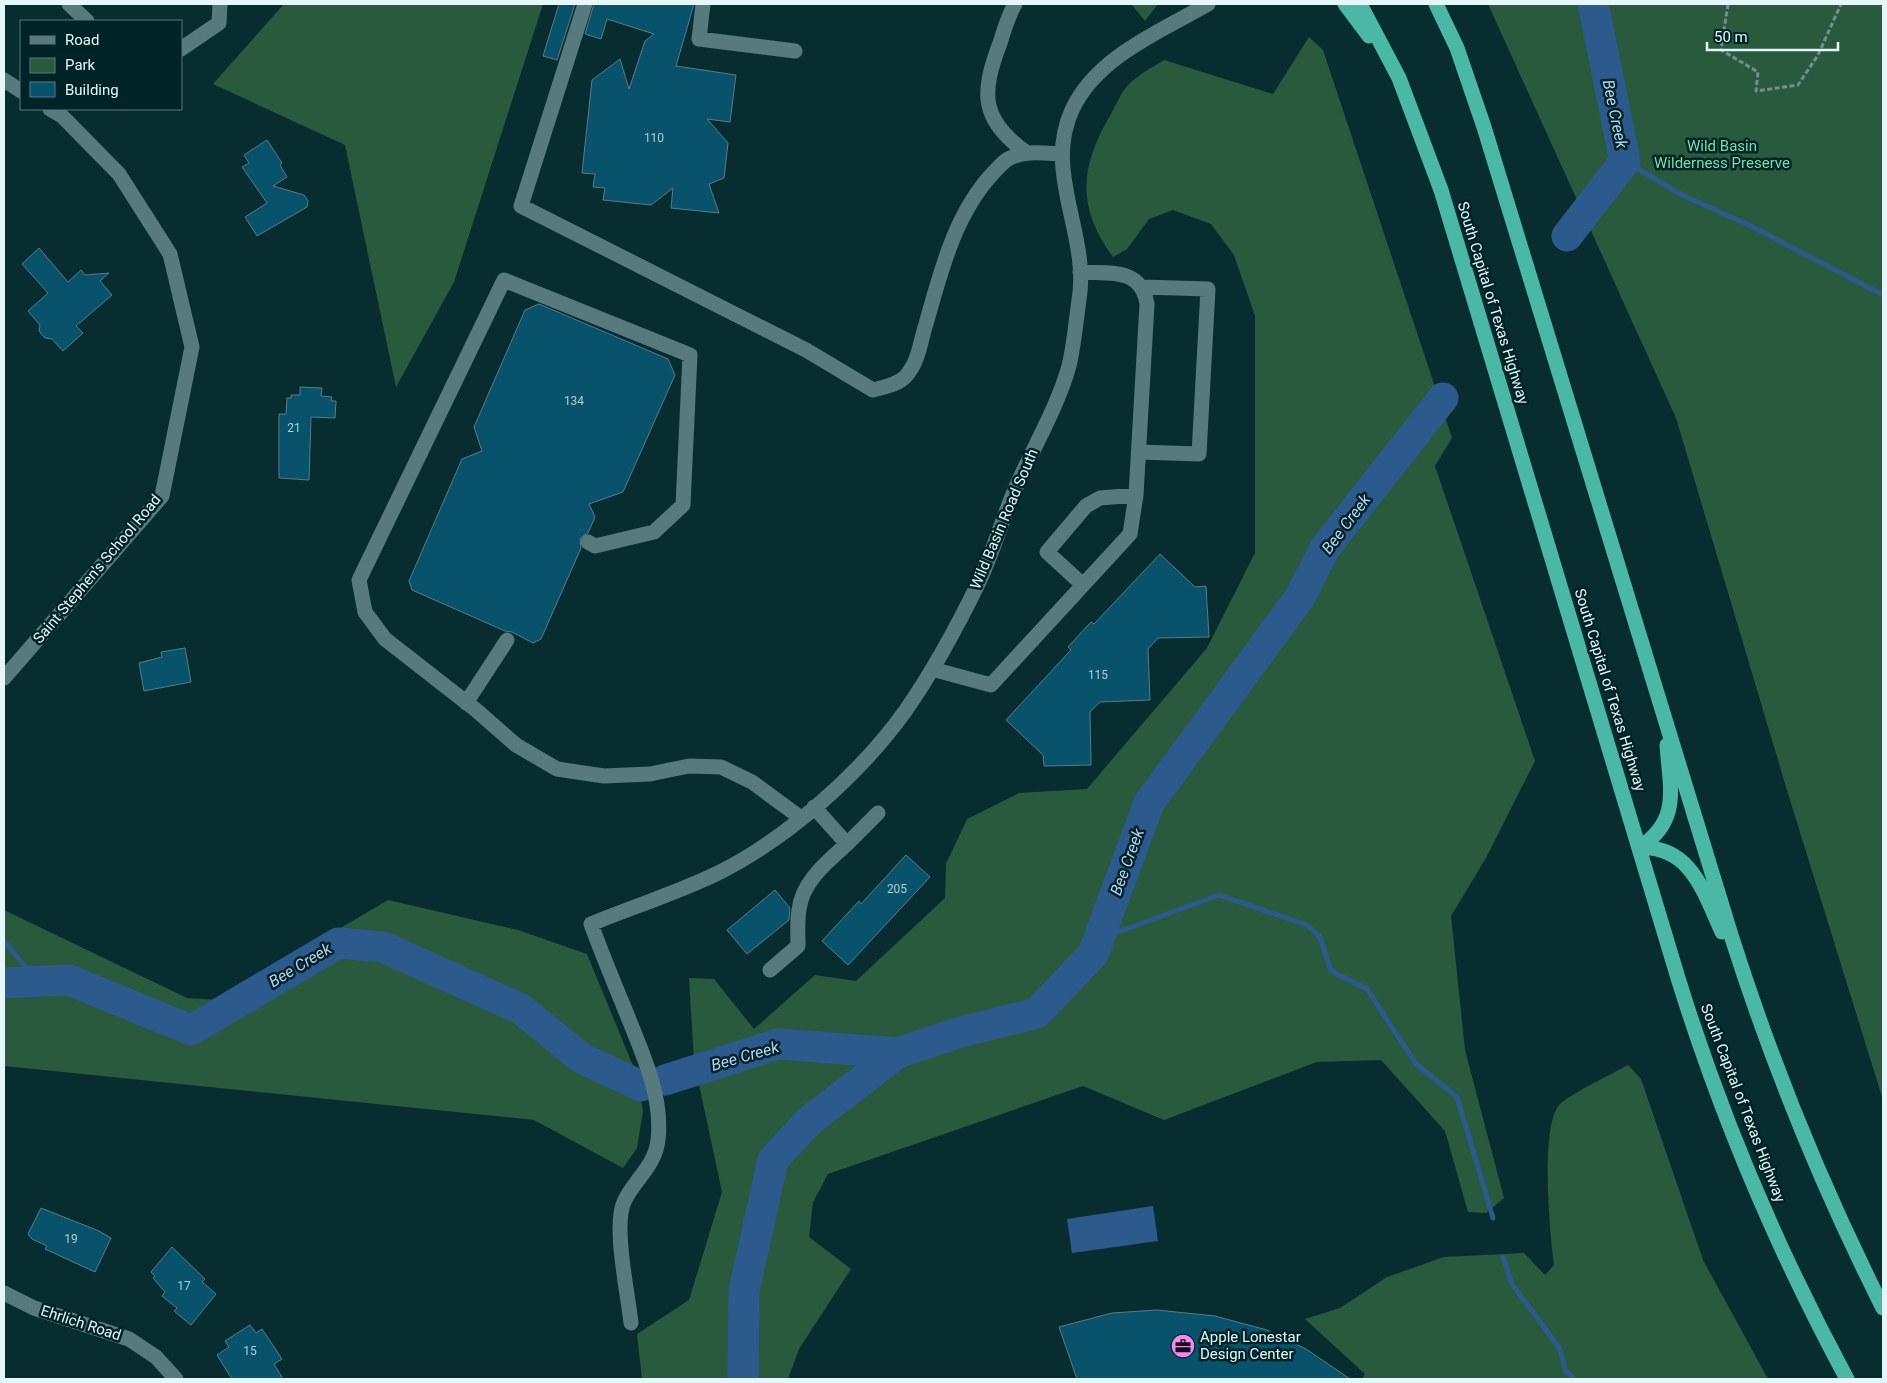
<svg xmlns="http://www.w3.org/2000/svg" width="1887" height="1383" viewBox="0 0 1887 1383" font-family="Roboto,sans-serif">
  <rect width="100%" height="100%" fill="#072d31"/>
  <path fill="#295a3e" d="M284,4H543L454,282L396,387L345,145L213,84Z
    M1131,4H1158L1145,21Z
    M1488,4H1883V1100L1786,787L1676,418Z
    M1309,37L1323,50L1452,438L1435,466L1535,761L1486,858L1451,916L1465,1050L1504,1198L1486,1213L1468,1212L1445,1131L1381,1060L1317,1062L1164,1120L1083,1086L828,1174L813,1202L809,1237L851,1269L799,1349L788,1379H642L637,1334L689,1300L722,1192L694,1061L689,978L714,979L754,1029L815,975L856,981L945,898L946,864L967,819L1019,793L1087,789L1207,648L1255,553V316L1234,255L1211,224L1173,210L1149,219L1127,249L1113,257C1076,207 1080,166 1111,114C1116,105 1121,92 1129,84C1138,75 1153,67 1164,60L1273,94Z
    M388,900L518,930L587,954L636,1073L643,1111L637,1148L623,1168L534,1120L4,1066V910L187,998L219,1000Z
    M1628,1065L1641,1079L1703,1260L1768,1379H1362L1365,1374L1305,1319L1340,1308L1387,1277L1444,1257L1524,1253L1545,1275L1554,1265C1550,1235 1539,1122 1561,1103C1576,1091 1610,1075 1628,1065Z"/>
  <path fill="#2d5a8d" d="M1153,1206L1158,1241L1072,1253L1067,1219Z"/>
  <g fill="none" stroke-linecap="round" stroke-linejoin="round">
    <path stroke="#2d5a8d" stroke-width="5" d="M1625,161L1684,196L1749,225L1883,295
      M1099,939L1219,895L1307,925L1320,937L1331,971L1367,989L1416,1064L1457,1097L1493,1218
      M4,941L38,982
      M1503,1257L1512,1284L1560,1349L1565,1370L1574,1379"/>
    <path stroke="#2d5a8d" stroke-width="31" d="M1567,236L1625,161L1593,4
      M4,983L69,980L191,1030L338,943L383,947L521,1009L581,1058L641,1086
      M665,1080L778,1044L898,1053L957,1033L1037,1013L1093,954L1149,803L1300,597L1325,548L1443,398
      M743,1379L744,1291L773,1160L809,1121L898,1053"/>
  </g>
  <path fill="#08526c" stroke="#5c7a89" d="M559,4H575L557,60L543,56Z
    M594,4H694L676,66L736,75L730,122L707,119L728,143L724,178L709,184L719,213L671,208L673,188L651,205L603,200L605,188L593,187L595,174L582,173L592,80L620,59L629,89L645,41L654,34L607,19L601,39L585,34Z
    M267,140L282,163L280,165L287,177L273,186L304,195L308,201L307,207L257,236L245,217L267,203L242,167L249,163L244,155Z
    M39,248L68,282L81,270L85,275L109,273L100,281L112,295L76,326L83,333L63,351L52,339L45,338L39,331L40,325L28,311L48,293L22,264Z
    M539,304L668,359L675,375L623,492L589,504L595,517L588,533L580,538L581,548L541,639L533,643L512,632L505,631L412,590L409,581L462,459L482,451L474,427L525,310Z
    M300,387L322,388L321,396L332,397L331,401H336L335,418L311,417L309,480L279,478V414H286L287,398H291V395H300Z
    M1160,554L1195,587L1206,586L1209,637L1158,638L1148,649L1150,700L1100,702L1090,712L1091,765L1044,766L1043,755L1006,720L1071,650L1068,647L1091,622L1094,624Z
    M185,648L191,682L144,691L139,663L162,657L161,652Z
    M906,855L930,877L848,965L822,941L859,901L861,904Z
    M775,890L790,908L789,920L747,954L727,930Z
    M41,1208L99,1231L111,1238L95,1272L45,1249L47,1246L32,1239L28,1234Z
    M172,1247L205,1279L202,1282L216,1294L191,1325L174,1311L177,1308L162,1296L165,1292L153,1278L155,1276L151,1272Z
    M1157,1310L1215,1316L1267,1330L1306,1349L1350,1379H1077L1059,1327L1112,1313Z
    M250,1325L256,1333L262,1329L282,1359L274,1364L283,1379H232L217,1355L229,1347L225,1341Z"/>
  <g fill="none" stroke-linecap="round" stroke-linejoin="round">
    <path stroke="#728f92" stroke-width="3" stroke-dasharray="5 2.5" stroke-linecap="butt" d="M1728,4L1721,50L1758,72L1756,91L1798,85L1818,55L1841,4"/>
    <path stroke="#567a7e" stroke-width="15" d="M69,4L87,21
      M585,4L521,206L806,350L873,390C884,387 897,385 905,377C919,362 920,342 926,324C941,271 955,213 994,172C998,168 1003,162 1008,159C1024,150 1043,153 1061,154
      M703,4L699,39L795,51
      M1015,4C1008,16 1004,30 1000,43C981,93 980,120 1027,153
      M181,49L219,23L220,4
      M4,80L21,91
      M1139,452L1199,454L1208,289L1142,287
      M588,542L595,546L654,532L683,505L690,355L504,280L359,580L365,612L385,639L476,710L516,745L557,769L604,776L650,774L689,766L721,767L752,782L801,818
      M1083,585L1047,552L1086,506L1100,498L1136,495
      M932,669L991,685L1130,534L1136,495L1147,304C1141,267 1110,274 1080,272
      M4,678L162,496L192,347L170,254L119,174L62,116L50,109
      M466,703L507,640
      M814,807L847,844L878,813
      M770,970L798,946C798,934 797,922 799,910C802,882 827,862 847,844
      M4,1293L34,1308L129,1339L156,1357L176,1379
      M631,1323C628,1294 613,1226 624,1202C633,1181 655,1167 658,1140C663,1095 642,1053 626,1012C614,983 602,954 591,924C632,907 680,892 720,872C789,837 861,773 906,710C933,671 957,627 978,584C991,557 1000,527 1011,499C1029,454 1056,412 1069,366C1074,345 1076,321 1079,300C1090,235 1043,173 1072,110C1096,57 1161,31 1208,4"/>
    <path stroke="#4bb8a7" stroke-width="15" d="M1345,4L1369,36
      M1360,4L1399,78L1441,190L1678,978C1721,1117 1778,1251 1847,1379
      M1436,4L1457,48L1484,127L1731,935C1772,1064 1822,1187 1883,1308
      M1639,848C1691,845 1704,893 1722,932
      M1639,848C1681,820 1670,790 1667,745"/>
  </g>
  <defs>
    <g id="office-disc" transform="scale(1.25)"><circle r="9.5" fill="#f08bf5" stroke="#002327"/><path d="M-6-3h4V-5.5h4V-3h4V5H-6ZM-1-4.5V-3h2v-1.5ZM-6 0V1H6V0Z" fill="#111"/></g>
  </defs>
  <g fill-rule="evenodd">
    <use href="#office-disc" x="1183" y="1346"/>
  </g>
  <g text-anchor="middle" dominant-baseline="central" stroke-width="5" stroke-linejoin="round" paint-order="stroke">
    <g font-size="12" fill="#adced6">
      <text x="654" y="138">110</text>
      <text x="574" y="401">134</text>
      <text x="294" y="428">21</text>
      <text x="1098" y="675">115</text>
      <text x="897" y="889">205</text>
      <text x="71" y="1239">19</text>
      <text x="184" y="1286">17</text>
      <text x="250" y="1351">15</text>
    </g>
    <g font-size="15" fill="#79dea4" stroke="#002327">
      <text x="1722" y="146">Wild Basin<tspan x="1722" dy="17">Wilderness Preserve</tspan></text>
    </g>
    <g font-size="15" fill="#e4f8fa" stroke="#002327">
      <text transform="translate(1493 303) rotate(73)">South Capital of Texas Highway</text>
      <text transform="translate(1004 519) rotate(-67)">Wild Basin Road South</text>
      <text transform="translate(97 569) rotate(-50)">Saint Stephen's School Road</text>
      <text transform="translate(1610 690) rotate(73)">South Capital of Texas Highway</text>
      <text transform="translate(1743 1103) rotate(69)">South Capital of Texas Highway</text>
      <text transform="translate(81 1323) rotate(18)">Ehrlich Road</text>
    </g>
    <g font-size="15" fill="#e4f8fa" stroke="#002327" text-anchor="start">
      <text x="1200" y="1337">Apple Lonestar<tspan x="1200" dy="17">Design Center</tspan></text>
    </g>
    <g font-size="16" font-style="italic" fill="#b9d2f1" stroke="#002327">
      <text transform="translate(1615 114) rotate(78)">Bee Creek</text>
      <text transform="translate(1346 524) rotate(-53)">Bee Creek</text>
      <text transform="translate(1127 862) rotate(-70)">Bee Creek</text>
      <text transform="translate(300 965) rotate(-31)">Bee Creek</text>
      <text transform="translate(745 1056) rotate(-16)">Bee Creek</text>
    </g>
  </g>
  <rect width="1887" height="1383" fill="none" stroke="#e4f8fa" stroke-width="10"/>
  <rect x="20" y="20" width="162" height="90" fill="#002327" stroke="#5b787b"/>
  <rect x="30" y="36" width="25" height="8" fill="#567a7e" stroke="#5b787b"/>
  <text x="65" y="45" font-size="15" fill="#e4f8fa">Road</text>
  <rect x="30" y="58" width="25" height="15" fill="#295a3e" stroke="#5b787b"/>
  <text x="65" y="70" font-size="15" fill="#e4f8fa">Park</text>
  <rect x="30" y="82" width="25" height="15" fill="#08526c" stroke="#5b787b"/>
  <text x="65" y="95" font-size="15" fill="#e4f8fa">Building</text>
  <path d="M1707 42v8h131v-8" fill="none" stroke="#e4f8fa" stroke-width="2.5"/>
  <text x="1714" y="42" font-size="15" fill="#e4f8fa" stroke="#002327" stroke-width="4" paint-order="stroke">50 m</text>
</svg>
